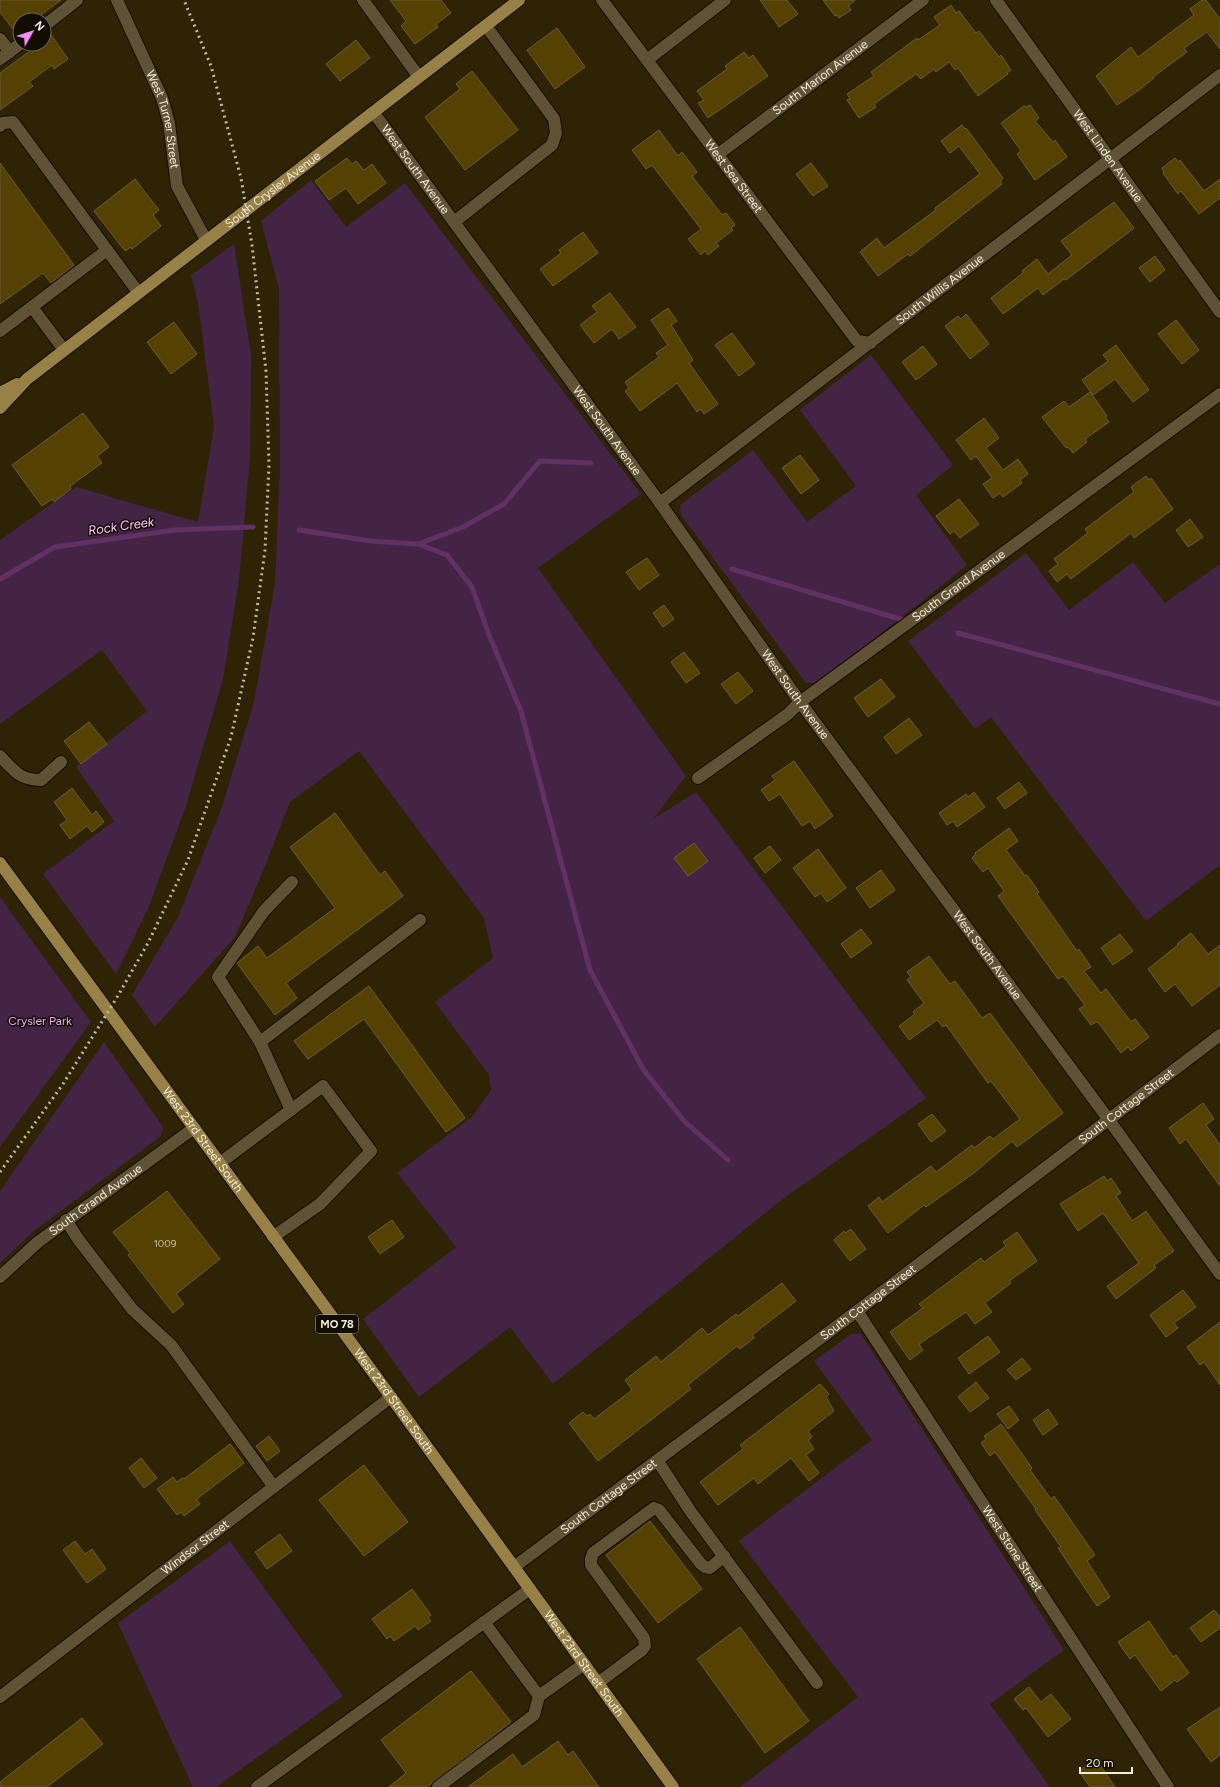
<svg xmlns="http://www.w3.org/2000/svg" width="1220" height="1787" viewBox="0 0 1220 1787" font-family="Figtree,sans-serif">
  <rect width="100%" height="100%" fill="#2e2305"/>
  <path fill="#442445" d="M311,180L346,227L405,183L641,494L538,568L686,776L653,819L696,792L926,1098L784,1198L553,1384L510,1327L419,1397L363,1319L456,1247L397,1173L472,1117L491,1090L489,1075L435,1002L493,958L484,918L359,751L290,802L267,861L235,937L155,1027L132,995L178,917L222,807L254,702L275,583L280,469L279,289L261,221Z
    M234,244L251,355L250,457L239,580L223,679L186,806L148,909L116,974L43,874L114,821L76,767L147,711L102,650L0,724V540L76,487L198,522L214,427L198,302L191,275Z
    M871,355L953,465L916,495L967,565L915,607L816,683H806L681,515L680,505L753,450L807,522L856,486L800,410Z
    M1026,553L1069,610L1133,562L1165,603L1220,564V865L1146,921L991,717L975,729L908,641Z
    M0,897L91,1022L0,1147Z
    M104,1042L163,1127L161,1136L34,1231L0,1263V1191Z
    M851,1334H861L1064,1650L990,1704L1050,1787H740L858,1697L739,1541L872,1440L814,1361Z
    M230,1541L343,1696L216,1787H193L118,1623Z"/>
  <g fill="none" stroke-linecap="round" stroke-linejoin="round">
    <path stroke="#603162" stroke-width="5" d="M299,530L371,541L418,544L447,555L472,587L489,635L521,711L590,970L643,1069L684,1121L728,1160
      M418,544L463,527L504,504L540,461L591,463
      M732,569L903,620
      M0,579L55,547L175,530L253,527
      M958,633L1220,704"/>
  </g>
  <path fill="#554102" stroke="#685b3d" d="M0,0H61L38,17L40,20H20L19,37L0,12Z
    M390,0H441L451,13L436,24L438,27L415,44L401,26L406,21Z
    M760,0H787L798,14L779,27Z
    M823,0H855L848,6L851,10L839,18L837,15L835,16Z
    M1202,0H1206L1220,19V49L1207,32L1184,48L1187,52L1153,77L1154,78L1139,90L1117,105L1096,76L1131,47L1138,57L1194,15L1190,9Z
    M951,5L956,13L959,11L976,33L979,31L999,57L1001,55L1011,70L1007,73L1008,74L978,96L958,68L955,70L949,62L936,72L934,69L921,79L916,74L874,104L876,107L859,118L847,100L850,99L847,94L874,76L871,72L917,38L918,40L940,25L934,17Z
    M557,28L585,67L555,89L527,50Z
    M49,32L68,59L54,69L52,65L29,82L33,86L0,110V73L30,51L27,47V44H44V33Z
    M356,40L370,58L340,81L326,64Z
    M744,52L749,58L753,55L768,76L708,118L698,103L704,100L697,91L727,69L725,66Z
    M472,71L518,130L465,170L425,117L460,89L456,84Z
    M1030,105L1039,118L1035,121L1053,142L1055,140L1067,157L1035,180L1017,154L1021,151L1001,123L1024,106L1026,107Z
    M962,125L965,129L966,128L1003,178L1000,181L1002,184L910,256L908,254L878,276L860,252L877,238L884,248L936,210L935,208L980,174L959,146L950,153L941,141Z
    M659,130L678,156L682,152L697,172L692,176L722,215L726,213L735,225L731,228L733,230L716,243L719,246L708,255L705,251L701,255L688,239L701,229L652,165L646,169L632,150Z
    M347,158L352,164L356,161L364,170L372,164L386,183L358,204L346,188L329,200L315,181Z
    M1175,158L1178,162L1180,160L1204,191L1220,179V198L1199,214L1181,191L1178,194L1163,173L1164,172L1162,168Z
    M0,163L74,265L51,283L43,273L0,304Z
    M811,163L828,186L813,196L796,174Z
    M135,179L159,210L153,215L161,226L132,249L131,247L125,251L94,211Z
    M1114,202L1134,228L1066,280L1064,279L1043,295L1038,288L1003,314L991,298L1023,273L1022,271L1037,259L1048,274L1072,255L1061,241Z
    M583,232L598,253L553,286L540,269L561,253L559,250Z
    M1155,256L1165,270L1150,282L1139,268Z
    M610,293L636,327L619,339L612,329L594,343L580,325L597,312L592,306Z
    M668,308L677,321L671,325L693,360L689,363L718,404L704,414L701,409L697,412L677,383L640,411L625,391L629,388L625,382L659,357L656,353L668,345L651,320Z
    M966,314L989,344L970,359L945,326L958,316L961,319Z
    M1176,320L1199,350L1182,364L1158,334Z
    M174,322L197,354L171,374L147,342Z
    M732,333L755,364L739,376L715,345Z
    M1116,345L1149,390L1133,402L1115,379L1093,395L1082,380L1108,361L1103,355Z
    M923,346L937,364L916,380L902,362Z
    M1090,392L1107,416L1105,417L1109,422L1085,439L1087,442L1073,453L1068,447L1066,448L1042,417L1064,401L1069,407Z
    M83,413L109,447L97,456L102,463L70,486L71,489L54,502L52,499L42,506L12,465Z
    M984,418L999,438L986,448L1003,470L1018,459L1028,474L1020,480L1022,483L1003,497L1000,493L993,498L983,484L992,478L976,456L971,460L956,440Z
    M800,455L819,480L801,494L782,468Z
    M1146,476L1149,480L1151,478L1173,509L1134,538L1131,533L1071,579L1067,574L1057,582L1049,571L1058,564L1054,559L1088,533L1085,529L1134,492L1131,487Z
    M959,499L979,524L960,538L954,531L950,534L936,516Z
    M1190,519L1203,537L1188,547L1176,530Z
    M647,558L659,575L639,590L626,572Z
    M664,605L674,619L663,627L653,613Z
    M684,652L700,673L686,683L671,662Z
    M738,672L753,691L736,704L721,684Z
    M881,679L895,697L868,717L854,698Z
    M909,718L922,735L896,754L884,737Z
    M89,722L107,744L81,764L64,741Z
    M794,761L833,816L815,829L810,821L802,826L780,794L769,801L761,790L775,780L772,776Z
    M1019,782L1027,793L1005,809L997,798Z
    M72,788L92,815L96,811L104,822L92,832L87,826L70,839L60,825L67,820L54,802Z
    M974,792L985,807L957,827L953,821L947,825L939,813L966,794L968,797Z
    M335,813L380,875L385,871L403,896L286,983L297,998L275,1015L237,963L258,946L267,958L335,908L290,847Z
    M1009,828L1018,841L1006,850L1025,876L1027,875L1039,892L1037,894L1077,951L1079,949L1091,967L1084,971L1101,993L1106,989L1131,1022L1135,1019L1149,1037L1131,1051L1128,1047L1121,1053L1098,1022H1096L1091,1025L1079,1009L1084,1006V1004L1063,976L1058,979L998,896L1004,891L988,868L983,872L972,858L976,854L975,853Z
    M694,843L708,861L688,876L674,858Z
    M770,846L781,860L765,873L754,858Z
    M818,849L846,888L827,902L821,893L815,897L793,868Z
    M881,870L895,890L870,908L856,888Z
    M861,929L872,943L851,958L841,944Z
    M1191,933L1208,954L1220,945V985L1192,1006L1175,984L1165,992L1148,969L1178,945L1177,944Z
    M1120,934L1133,951L1113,965L1101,948Z
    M929,956L950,984L955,981L982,1018L990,1013L1063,1113L1017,1147L1012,1141L975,1172L926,1207L924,1205L888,1233L868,1206L879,1197L882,1202L931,1166L936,1172L972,1145L974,1148L990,1136L993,1139L1020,1119L991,1081L988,1083L946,1025L943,1027L937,1020L909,1040L899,1026L915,1014L913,1012L924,1003L907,980L911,977L907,972Z
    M369,986L465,1118L446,1132L364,1019L308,1059L294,1041Z
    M1203,1103L1214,1119L1206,1125L1220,1145V1186L1186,1139L1180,1144L1169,1128Z
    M932,1114L946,1131L931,1142L918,1124Z
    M1104,1176L1107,1181L1111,1178L1121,1193L1116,1196L1132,1221L1146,1211L1174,1251L1154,1265L1156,1268L1116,1299L1107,1286L1139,1263L1103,1213L1078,1231L1060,1204Z
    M167,1191L220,1259L176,1294L184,1304L173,1313L128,1255L130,1253L113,1232Z
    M392,1220L404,1237L380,1254L368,1237Z
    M851,1229L866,1249L850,1261L834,1240L844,1231L845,1233Z
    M1017,1232L1037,1261L1009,1281L1011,1283L985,1303L992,1312L975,1324L966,1312L919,1344L923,1350L910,1360L890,1332L923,1308L919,1304L981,1258L984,1262L1006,1246L1003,1242Z
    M782,1283L796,1301L752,1335L754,1338L740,1349L737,1346L694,1380L688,1385L691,1389L598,1461L569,1423L583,1412L587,1416L590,1414L594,1419L632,1390L625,1380L656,1356L661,1362L702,1328L708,1335L736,1314L738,1316Z
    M1183,1290L1196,1307L1174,1323L1178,1328L1166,1337L1150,1315Z
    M1220,1322V1385L1204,1362L1200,1365L1187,1347Z
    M988,1336L1000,1352L969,1374L958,1358Z
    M1022,1358L1031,1369L1016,1380L1007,1370Z
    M976,1382L989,1398L970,1412L958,1397Z
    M820,1384L829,1394L826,1397L834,1411L808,1431L812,1437L808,1440L814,1449L806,1455L819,1473L809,1481L791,1458L758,1484L754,1478L718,1505L700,1482L743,1449L740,1445Z
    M1009,1406L1019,1420L1008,1429L997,1414Z
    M1048,1409L1058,1424L1043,1435L1033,1420Z
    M1001,1424L1032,1468L1030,1470L1051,1499L1054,1496L1095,1555L1087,1561L1110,1597L1097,1606L1058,1548L1061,1547L1035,1510L1036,1509L995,1452L990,1456L981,1443L986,1439L984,1436Z
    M269,1436L280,1451L267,1461L256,1446Z
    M230,1444L244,1463L198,1498L197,1500L200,1504L184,1516L181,1512L177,1515L157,1489L173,1477L177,1482L182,1478L184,1479Z
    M141,1458L157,1478L144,1488L129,1468Z
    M364,1465L408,1522L364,1556L319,1500Z
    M650,1521L702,1589L658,1623L606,1555Z
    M280,1534L292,1551L267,1569L255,1552Z
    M75,1541L85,1554L92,1549L106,1569L87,1583L63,1550Z
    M412,1589L431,1615L428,1617L431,1621L418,1630L415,1626L394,1641L390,1636L387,1639L372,1619Z
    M1214,1610L1220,1617V1628L1201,1642L1190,1628Z
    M1149,1621L1173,1657L1176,1655L1189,1673L1177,1682L1175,1680L1161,1691L1135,1655L1130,1659L1118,1642Z
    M740,1627L809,1721L765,1753L697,1659Z
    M471,1671L511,1722L427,1787H389L406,1773L381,1740Z
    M1029,1687L1041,1702L1051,1694L1071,1719L1048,1737L1026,1708L1023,1710L1014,1699Z
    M1220,1707V1755L1211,1762L1187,1729Z
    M82,1718L103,1744L47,1787H0V1782Z
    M558,1741L568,1755L573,1751L599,1787H468L513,1754L522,1767Z
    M1096,1759L1115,1787H1090L1079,1771Z"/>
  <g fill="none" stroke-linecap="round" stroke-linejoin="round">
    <g stroke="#140c00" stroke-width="14">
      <g id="minor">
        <path id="s1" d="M117,0L162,98L169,123L177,186L206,240"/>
        <path d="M363,0L419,77"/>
        <path id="s2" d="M602,0L857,341L871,343"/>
        <path id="s3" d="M996,0L1220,312"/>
        <path d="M44,26L77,0"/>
        <path d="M0,39L10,52"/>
        <path d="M0,59L20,44"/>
        <path d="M647,60L725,0"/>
        <path id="s4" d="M374,113L660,503L800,702L1109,1120L1220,1274"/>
        <path d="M0,126L3,123L13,122L138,292"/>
        <path id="s5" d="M717,155L923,0"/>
        <path d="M454,222L552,145L556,133L554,119L486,26"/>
        <path d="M32,307L64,350"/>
        <path d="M0,331L107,250"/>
        <path id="s6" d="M660,503L1220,75"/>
        <path d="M0,756C14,771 20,780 41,780L61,762"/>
        <path id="s7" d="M698,778L788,714L800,702L1220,394"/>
        <path d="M260,1042L420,920"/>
        <path d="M291,1110L260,1042L218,977L264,911L292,882"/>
        <path d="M220,1163L323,1086L371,1151L320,1204L273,1237"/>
        <path d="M66,1220L78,1239L132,1309L171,1345L274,1487"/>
        <path id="s8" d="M0,1277L38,1242L194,1128"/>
        <path id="s9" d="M857,1311L1168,1787"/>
        <path d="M657,1460L691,1512L817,1683"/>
        <path id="s10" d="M514,1567L857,1311L1220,1035"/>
        <path d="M484,1622L539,1696"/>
        <path d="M598,1683L642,1650L645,1646L644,1638L591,1565V1559L593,1553L654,1508L659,1510L701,1564L705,1567L710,1568L724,1556"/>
        <path id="s11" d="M0,1697L391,1397"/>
        <path d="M257,1787L530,1589"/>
        <path d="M438,1787L534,1715L539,1696L584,1664"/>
      </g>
    </g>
    <g stroke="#140c00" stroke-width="14">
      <g id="major">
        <path d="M0,393L17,384"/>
        <path id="s12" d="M0,408L27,379L519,0"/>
        <path id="s13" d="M0,863L391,1397L673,1787"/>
      </g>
    </g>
    <use href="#minor" stroke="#605335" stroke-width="12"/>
    <use href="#major" stroke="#988147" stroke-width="12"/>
    <path stroke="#c3bba7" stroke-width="3" stroke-dasharray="2 4" stroke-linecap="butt" d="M0,1172L63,1084L116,999L148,943L188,860L231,737L253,638L265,550L269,465L266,371L252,245L241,178L211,66L184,0"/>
  </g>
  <g text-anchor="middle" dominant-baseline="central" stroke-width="3" stroke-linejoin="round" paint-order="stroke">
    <g font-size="10" fill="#ccc2a6">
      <text x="165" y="1243">1009</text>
    </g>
    <rect fill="#120d03" stroke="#b0aa9b" stroke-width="1" x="316" y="1315" width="42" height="18" rx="3"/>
    <g font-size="11" font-weight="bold" fill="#f4eddc">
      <text x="337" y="1324">MO 78</text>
    </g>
    <g font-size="12" fill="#f4eddc" stroke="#120d03">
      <text stroke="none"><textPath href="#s5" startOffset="129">South Marion Avenue</textPath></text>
      <text stroke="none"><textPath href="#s1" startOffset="129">West Turner Street</textPath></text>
      <text stroke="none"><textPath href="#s3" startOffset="192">West Linden Avenue</textPath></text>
      <text stroke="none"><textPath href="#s4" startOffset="70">West South Avenue</textPath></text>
      <text stroke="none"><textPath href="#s2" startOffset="220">West Sea Street</textPath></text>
      <text stroke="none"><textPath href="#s12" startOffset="350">South Crysler Avenue</textPath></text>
      <text stroke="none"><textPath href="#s6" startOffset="352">South Willis Avenue</textPath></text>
      <text stroke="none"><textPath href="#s4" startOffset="394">West South Avenue</textPath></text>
      <text stroke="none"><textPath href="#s7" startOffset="324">South Grand Avenue</textPath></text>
      <text stroke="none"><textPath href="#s4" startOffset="718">West South Avenue</textPath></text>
      <text stroke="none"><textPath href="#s4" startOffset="1042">West South Avenue</textPath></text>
      <text stroke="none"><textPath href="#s10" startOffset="766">South Cottage Street</textPath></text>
      <text stroke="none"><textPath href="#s13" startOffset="343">West 23rd Street South</textPath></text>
      <text stroke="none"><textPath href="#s8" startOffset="123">South Grand Avenue</textPath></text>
      <text stroke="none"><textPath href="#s10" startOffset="442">South Cottage Street</textPath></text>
      <text stroke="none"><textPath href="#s13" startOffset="667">West 23rd Street South</textPath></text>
      <text stroke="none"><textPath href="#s10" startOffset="118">South Cottage Street</textPath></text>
      <text stroke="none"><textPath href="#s11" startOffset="246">Windsor Street</textPath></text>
      <text stroke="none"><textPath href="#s9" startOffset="284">West Stone Street</textPath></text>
      <text stroke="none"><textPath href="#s13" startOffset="991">West 23rd Street South</textPath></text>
    </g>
    <g font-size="12" fill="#f5acf6" stroke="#120d03">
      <text x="40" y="1021">Crysler Park</text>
    </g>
    <g font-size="13" font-style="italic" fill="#ffc4ff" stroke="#120d03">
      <text transform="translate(121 526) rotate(-8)">Rock Creek</text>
    </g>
  </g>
  <g transform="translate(32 32) rotate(51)"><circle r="19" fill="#120d03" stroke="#6c675a"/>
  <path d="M0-3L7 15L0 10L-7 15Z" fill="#f18af4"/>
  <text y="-6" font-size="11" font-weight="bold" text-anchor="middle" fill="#f4eddc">N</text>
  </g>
  <path d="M1080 1767v6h52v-6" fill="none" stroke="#f4eddc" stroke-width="2"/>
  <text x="1086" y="1767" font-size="12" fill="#f4eddc" stroke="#120d03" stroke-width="3" paint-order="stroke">20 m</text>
</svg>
